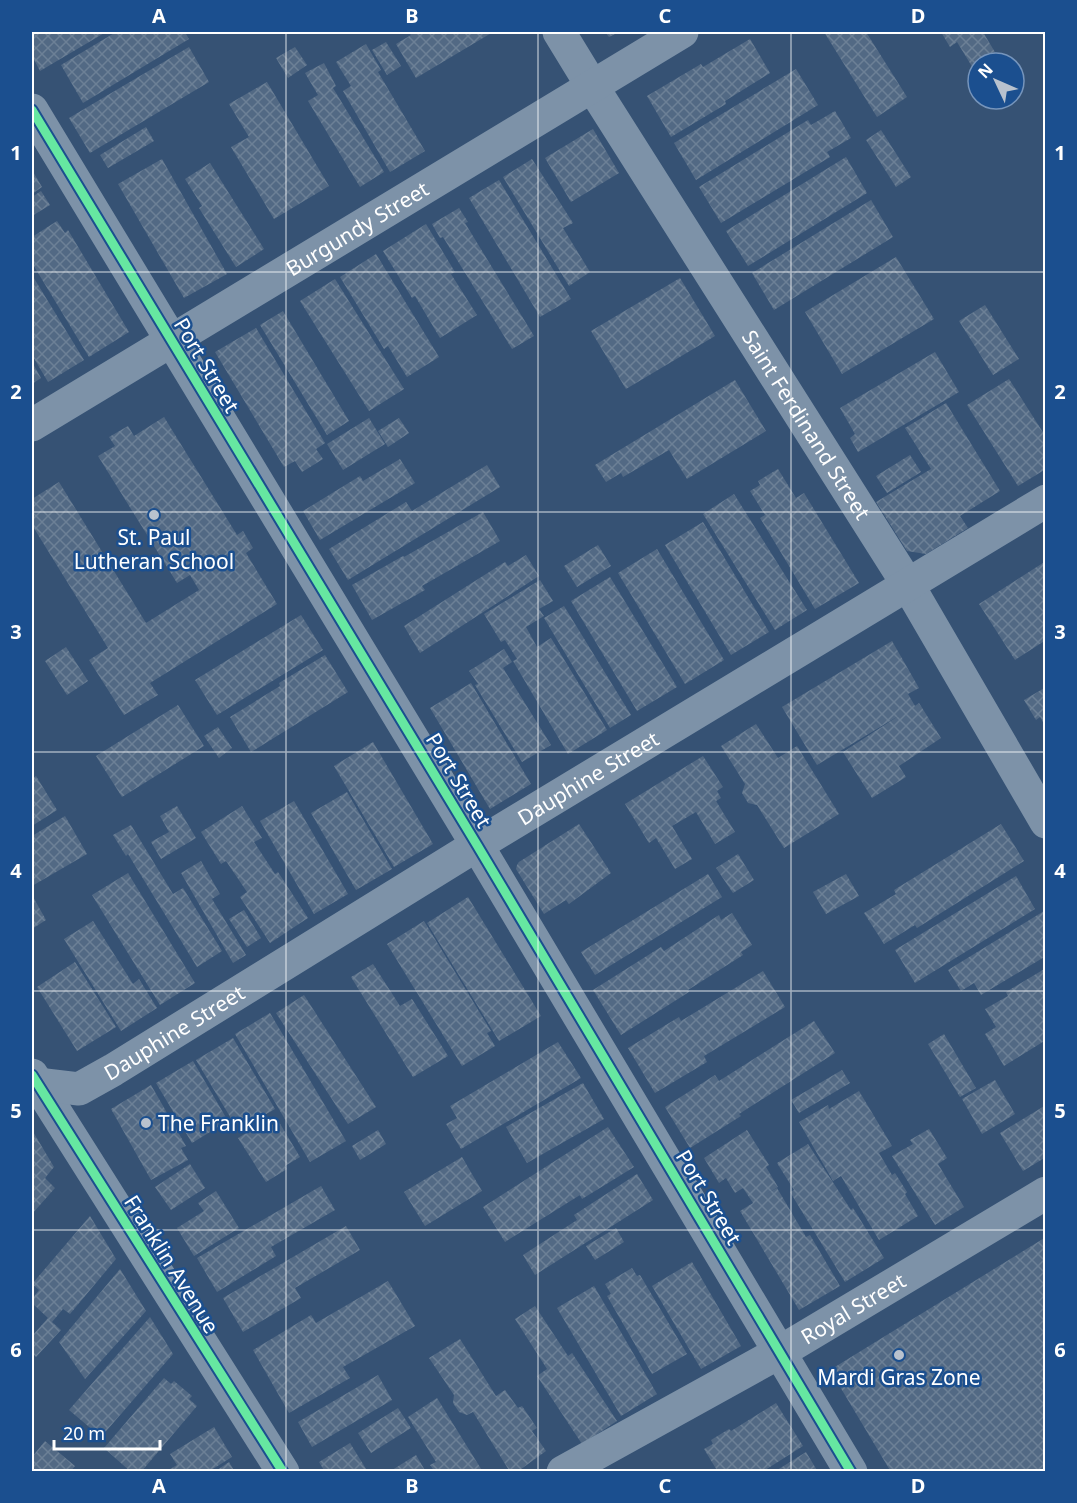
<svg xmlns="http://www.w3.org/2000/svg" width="1077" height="1503" viewBox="0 0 1077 1503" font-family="'Noto Sans',sans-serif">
  <defs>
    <pattern id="building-cross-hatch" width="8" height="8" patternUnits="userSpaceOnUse" patternTransform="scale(1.5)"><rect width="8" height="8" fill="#526984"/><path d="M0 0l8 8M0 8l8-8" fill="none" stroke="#6c8096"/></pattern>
  </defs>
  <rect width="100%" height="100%" fill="#365274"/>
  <path fill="url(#building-cross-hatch)" d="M32,32H106L40,71L32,56Z
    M116,32H189L186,34L189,39L83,103L61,65Z
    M409,32H493L416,78L396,44L411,35Z
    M605,32H619L609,37Z
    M824,32H866L907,97L877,117Z
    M941,32H983L999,59L992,63H978V72L976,73L957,42L950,47Z
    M750,39L770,73L725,101L726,104L671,137L647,96L701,64L703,67Z
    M386,42L401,66L387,75L372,50Z
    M366,44L381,70L378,72L425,151L390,172L343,91L351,86L336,62Z
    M189,47L209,82L90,153L69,118Z
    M295,47L307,65L288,78L276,58Z
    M324,63L336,86L333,88L384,172L360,187L308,101L318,95L305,73Z
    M796,69L818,105L696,180L674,143Z
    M267,82L329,186L274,219L231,147L249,137L229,104Z
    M835,111L851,138L827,152L830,157L721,223L699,187L808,120L811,125Z
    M146,127L154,141L108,168L100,155Z
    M593,129L619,173L571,202L545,158Z
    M881,130L911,177L896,187L866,140Z
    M846,157L867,193L748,266L726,231Z
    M162,159L227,274L184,298L118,184Z
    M532,159L573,223L563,228L590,272L569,286L503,177Z
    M210,163L264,249L236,267L199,208L202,206L185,179Z
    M32,170L42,187L32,194Z
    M499,180L571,299L540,317L469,198Z
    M41,191L50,205L32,216V197Z
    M871,200L893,237L774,310L752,273Z
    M459,208L468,222L465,223L534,336L512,349L443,237L440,238L432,224Z
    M57,221L65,233L68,230L129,332L89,357L32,263V237Z
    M426,224L455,272L451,274L477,315L440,338L415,296L412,298L383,251Z
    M376,254L439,357L407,377L388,346L384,349L340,277Z
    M896,257L934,319L842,374L805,312Z
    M32,275L84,360L48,382L32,355Z
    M680,278L715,336L626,389L591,331Z
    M335,279L404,389L369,411L300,301Z
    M985,305L1019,359L993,375L959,321Z
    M283,311L349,421L327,435L260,325Z
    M256,328L325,443L316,449L323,459L302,472L295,461L284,467L215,352Z
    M935,352L959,392L858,452L850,438L855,434L840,408Z
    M32,362L41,378L32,384Z
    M1009,379L1046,437V469L1018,486L967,405Z
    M735,380L766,431L687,479L669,450L623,477L621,473L606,482L595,465Z
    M946,403L1000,491L960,516L968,528L926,554L907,551L876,502L931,469L905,428Z
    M164,417L237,535L243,531L253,548L246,553L277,604L150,683L158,695L124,715L89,660L108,648L32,525V499L59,482L146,623L199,590L190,575L177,583L98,456L115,446L109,437L128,426L134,436Z
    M369,418L385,444L343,470L327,444Z
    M399,418L409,433L388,447L378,431Z
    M910,455L921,472L887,493L876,476Z
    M400,459L415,483L320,540L303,511L360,476L363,481Z
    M487,465L500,487L348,580L329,549L406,502L412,511Z
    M778,469L796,498L804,493L859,583L815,609L760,518L765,515L750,491L760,485L758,481Z
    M734,494L807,610L775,630L703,514Z
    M483,512L500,541L422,586L425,590L372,620L352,585L403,556L404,557Z
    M703,522L769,632L731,655L665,545Z
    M598,545L611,566L577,587L564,566Z
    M657,549L724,660L685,684L618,573Z
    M526,555L539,576L420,653L404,626L505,562L508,566Z
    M1046,561V640L1015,660L979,604Z
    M610,577L677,687L637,711L571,601Z
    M540,580L553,601L539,609L544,616L526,627L537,647L551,638L607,730L568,754L513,661L517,659L505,640L501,642L484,614Z
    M564,606L631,715L610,728L544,618Z
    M301,615L323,650L217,715L195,680Z
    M892,641L919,688L908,694L915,706L919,703L941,738L899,766L906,777L872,798L843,752L900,715L817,765L782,707Z
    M66,647L88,681L67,695L45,661Z
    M504,649L512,662L503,668L551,745L522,762L475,685L478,684L469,671Z
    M325,655L348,692L251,752L230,717L280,686L279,683Z
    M471,683L531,784L490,809L430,708Z
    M1046,687V727L1040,717L1036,720L1024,700Z
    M178,705L204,746L122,797L96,756Z
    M756,724L778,758L797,746L839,814L784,848L757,805L748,803L742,793L745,784L721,746Z
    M218,727L232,748L219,758L204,736Z
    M373,742L433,844L394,867L334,766Z
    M703,756L723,787L717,791L721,798L716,801L735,832L715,844L696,812L672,826L692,859L675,869L656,838L649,843L625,804Z
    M36,776L57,810L32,826V779Z
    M347,792L392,869L356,890L311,813Z
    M294,801L348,894L314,914L260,821Z
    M177,806L196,838L161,859L151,842L169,832L160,816Z
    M242,806L262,838L254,842L275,874L278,872L308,918L270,943L240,897L247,892L226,861L221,864L201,832Z
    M65,816L87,854L32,886V836Z
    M579,824L611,873L569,904L566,900L544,914L516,869L517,865L519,862Z
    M1001,824L1024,861L917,928L915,925L884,944L864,913L896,894L894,890Z
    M131,825L173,894L183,888L222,951L197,967L128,854L126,856L113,835Z
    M738,854L754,880L733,893L716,868Z
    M201,861L220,894L212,899L246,955L233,963L181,873Z
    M128,873L195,983L160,1005L92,895Z
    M708,874L722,897L595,975L581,952Z
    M846,874L859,896L826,914L813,892Z
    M1016,876L1035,909L915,983L895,950Z
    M32,895L46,920L32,929Z
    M468,897L541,1016L499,1041L427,923Z
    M244,910L261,938L247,947L229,919Z
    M1044,911L1046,914V956L981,995L974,983L961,991L948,970Z
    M732,913L752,945L741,952L743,955L688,990L689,992L621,1035L593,990L661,947L664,951L719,915L721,920Z
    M93,921L133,984L139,979L157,1008L121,1031L64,939Z
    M424,921L491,1031L487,1033L495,1046L462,1066L387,944Z
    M75,962L116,1027L77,1051L37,987Z
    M373,964L400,1006L412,999L448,1056L413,1077L351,977Z
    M1046,968V1040L1004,1066L985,1034L996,1027L985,1009L1008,996L1006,992Z
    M763,971L785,1007L704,1056L707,1062L655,1093L628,1048L679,1017L681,1021Z
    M304,995L376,1107L348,1124L276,1013Z
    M270,1013L346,1141L310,1162L235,1034Z
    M814,1021L835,1053L739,1114L741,1116L690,1148L665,1107L715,1075L719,1081Z
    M944,1034L976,1088L960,1097L928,1044Z
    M233,1038L275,1109L247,1125L244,1119L235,1125L196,1060Z
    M558,1042L581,1078L461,1149L446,1124L457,1118L450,1106Z
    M193,1061L228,1121L192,1143L156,1083Z
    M842,1070L850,1083L799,1113L791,1100Z
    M995,1080L1015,1114L982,1134L962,1099Z
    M583,1083L604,1119L527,1163L506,1127Z
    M151,1085L186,1146L181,1148L188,1160L151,1180L111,1109Z
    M859,1091L892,1146L879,1153L892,1175L895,1173L907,1192L905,1194L918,1216L879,1240L841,1176L833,1181L799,1122L828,1105L829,1109Z
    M1046,1105V1157L1023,1171L1000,1133Z
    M269,1119L273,1126L279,1122L300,1157L285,1166L287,1169L266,1182L238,1138Z
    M608,1127L634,1167L582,1199L580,1195L505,1242L483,1207Z
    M929,1129L947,1158L938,1164L964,1207L935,1225L892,1156L913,1144L910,1140Z
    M32,1130L54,1167L45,1178L55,1188L32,1214Z
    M378,1130L386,1144L360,1160L352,1146Z
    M747,1130L769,1165L766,1167L778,1187L766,1194L777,1188L806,1237L810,1235L840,1286L799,1310L740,1211L753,1203L743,1188L735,1193L726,1178L719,1183L704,1158Z
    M808,1144L851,1210L853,1208L884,1258L845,1282L790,1192L794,1190L777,1163Z
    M462,1157L482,1191L425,1226L404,1192Z
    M190,1164L205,1188L171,1210L155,1187Z
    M637,1174L653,1200L535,1275L523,1255L577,1220L574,1215Z
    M321,1186L335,1210L271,1247L276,1256L217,1292L197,1258Z
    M216,1191L239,1228L194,1256L177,1228L204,1211L198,1203Z
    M90,1216L116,1259L70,1314L63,1309L52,1322L61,1330L36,1357L32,1353V1336L48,1318L32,1303V1299L39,1290L32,1284Z
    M346,1226L360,1250L295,1288L301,1298L243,1332L223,1298Z
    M616,1228L624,1242L595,1260L586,1246Z
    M1046,1237V1472H891L830,1370Z
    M692,1262L741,1346L701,1369L652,1286Z
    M632,1268L637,1276L640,1275L687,1354L652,1374L607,1296L611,1294L605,1284Z
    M120,1269L146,1311L85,1379L59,1342Z
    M388,1281L415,1326L343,1367L350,1378L289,1413L253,1350L311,1315L316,1323Z
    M594,1286L657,1394L621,1416L557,1308Z
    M535,1306L568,1356L572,1353L617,1421L582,1444L537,1376L547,1369L515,1319Z
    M150,1317L173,1354L101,1437L69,1410Z
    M460,1339L496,1396L505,1390L518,1408L522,1406L537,1428L532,1431L546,1451L517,1472H510L473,1412L467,1415L459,1412L453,1403L454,1395L429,1358Z
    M378,1375L392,1400L312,1447L298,1422Z
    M164,1378L171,1384L174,1381L192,1396L189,1399L197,1406L141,1472H131L104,1448Z
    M437,1398L483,1472H435L430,1465L436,1462L408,1417Z
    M776,1403L803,1446L762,1472H754L753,1469L749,1472H718L704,1449L713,1444L711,1440L729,1429L731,1431Z
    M398,1408L411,1428L371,1453L358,1433Z
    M214,1427L232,1457L208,1472H165L177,1465L170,1454Z
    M45,1441L75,1466L70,1472H32V1457Z
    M350,1443L368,1472H325L319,1462Z
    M806,1452L818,1472H774Z
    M416,1455L426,1472H389Z
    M229,1462L235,1472H214Z"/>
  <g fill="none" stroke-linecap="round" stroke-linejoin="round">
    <g stroke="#7d92a8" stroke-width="33">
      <path id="s1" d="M559,32L592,86L908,585L1046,822"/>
      <path d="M32,110L477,845L851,1472"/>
      <path id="s2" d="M32,425L682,32"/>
      <path d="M32,1075L283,1472"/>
      <path id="s3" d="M32,1085L37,1084L79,1089L113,1070L477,845L1046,501"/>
      <path id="s4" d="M563,1472L780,1352L1046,1193"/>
    </g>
    <g stroke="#1b4f8f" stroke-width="13">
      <path id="cycleway" d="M32,110L477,845L851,1472
        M32,1075L283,1472"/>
    </g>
    <use href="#cycleway" stroke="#66e7a1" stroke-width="9"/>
  </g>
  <path fill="none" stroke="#fff" stroke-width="1.5" stroke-opacity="0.55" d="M286,32V1472M538,32V1472M791,32V1472M32,272H1046M32,512H1046M32,752H1046M32,991H1046M32,1230H1046"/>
  <g fill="#b9c2ce" stroke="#1b4f8f" stroke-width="2">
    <circle cx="154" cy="515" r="6"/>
    <circle cx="146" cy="1123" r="6"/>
    <circle cx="899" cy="1355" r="6"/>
  </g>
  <g text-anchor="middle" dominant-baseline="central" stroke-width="5" stroke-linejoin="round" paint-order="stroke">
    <g font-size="21" fill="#fff" stroke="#1b4f8f">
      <text stroke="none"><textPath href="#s2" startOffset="380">Burgundy Street</textPath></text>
      <text transform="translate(207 365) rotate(59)">Port Street</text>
      <text stroke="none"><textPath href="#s1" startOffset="464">Saint Ferdinand Street</textPath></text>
      <text stroke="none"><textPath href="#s3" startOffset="644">Dauphine Street</textPath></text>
      <text transform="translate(459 780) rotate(59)">Port Street</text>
      <text stroke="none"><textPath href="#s3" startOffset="158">Dauphine Street</textPath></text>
      <text transform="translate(709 1197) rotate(59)">Port Street</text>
      <text transform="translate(172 1264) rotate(58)">Franklin Avenue</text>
      <text stroke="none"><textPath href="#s4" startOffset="333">Royal Street</textPath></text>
    </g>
    <g font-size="21" fill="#fff" stroke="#1b4f8f">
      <text x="154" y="537">St. Paul<tspan x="154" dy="24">Lutheran School</tspan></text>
      <text x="158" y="1123" text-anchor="start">The Franklin</text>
      <text x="899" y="1377">Mardi Gras Zone</text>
    </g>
  </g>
  <rect width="1077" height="1503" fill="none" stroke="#1b4f8f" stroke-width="66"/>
  <g transform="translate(996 81) rotate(314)"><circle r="28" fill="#1b4f8f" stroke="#7695bc" stroke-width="1.5"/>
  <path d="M0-4.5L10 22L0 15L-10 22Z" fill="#b9c2ce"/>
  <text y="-9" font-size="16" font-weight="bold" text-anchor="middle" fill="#ffffff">N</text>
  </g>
  <path d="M54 1440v9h106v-9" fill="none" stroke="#ffffff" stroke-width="3"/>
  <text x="63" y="1440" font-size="18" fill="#ffffff" stroke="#1b4f8f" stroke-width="4.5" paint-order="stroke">20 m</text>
  <rect x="33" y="33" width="1011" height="1437" fill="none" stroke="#fff" stroke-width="2"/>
  <g font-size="20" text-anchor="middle" font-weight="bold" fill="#fff">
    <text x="159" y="23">A</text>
    <text x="412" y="23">B</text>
    <text x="665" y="23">C</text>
    <text x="918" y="23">D</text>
    <text x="16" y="160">1</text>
    <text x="1060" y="160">1</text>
    <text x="16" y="399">2</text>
    <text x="1060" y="399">2</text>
    <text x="16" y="639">3</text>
    <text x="1060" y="639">3</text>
    <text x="16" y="878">4</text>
    <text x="1060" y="878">4</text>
    <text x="16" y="1118">5</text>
    <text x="1060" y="1118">5</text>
    <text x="16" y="1357">6</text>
    <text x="1060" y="1357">6</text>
    <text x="159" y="1493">A</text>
    <text x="412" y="1493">B</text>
    <text x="665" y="1493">C</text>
    <text x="918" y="1493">D</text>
  </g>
</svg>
